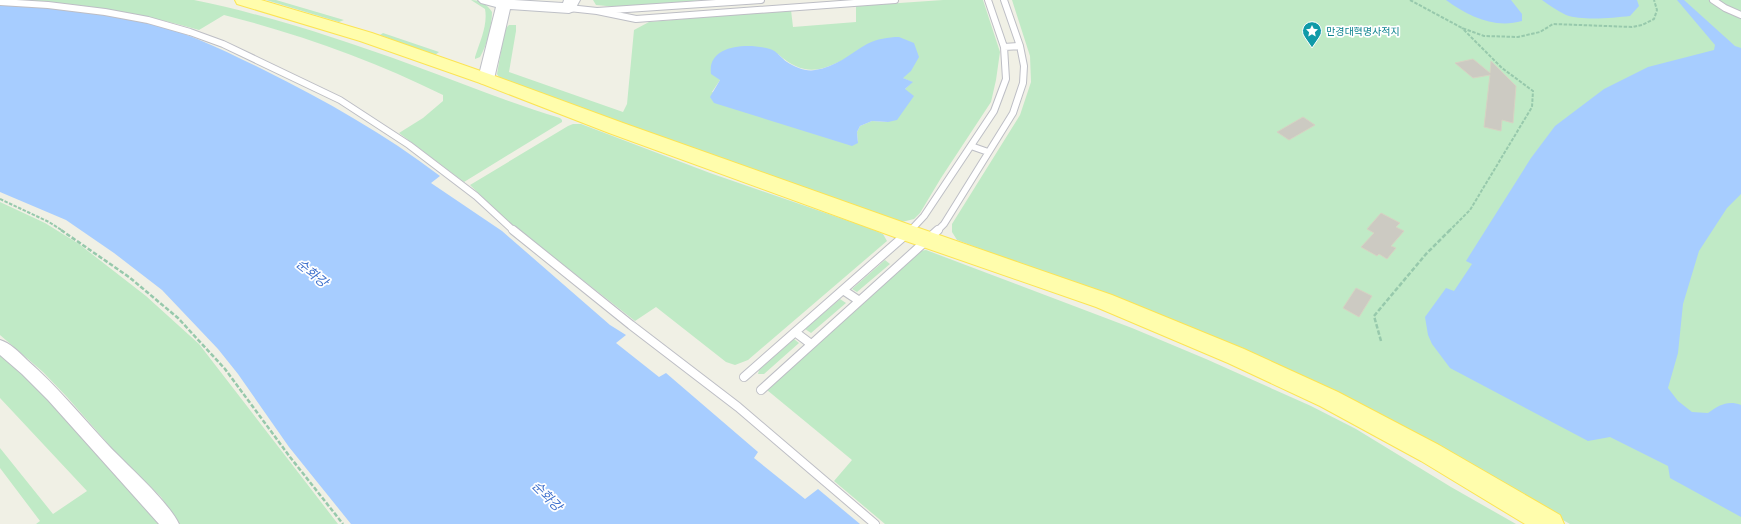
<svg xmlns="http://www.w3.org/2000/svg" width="1741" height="524" viewBox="0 0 1741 524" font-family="Figtree,'Noto Sans KR',sans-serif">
  <rect width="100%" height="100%" fill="#f0f0e5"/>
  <path fill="#c0eac6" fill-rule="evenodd" d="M24,0H194C268,15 340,39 412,65C461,83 510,103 560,118L562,120V122L464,182L399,133L423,118L443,101V95C374,61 299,34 224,15L199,30C140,13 85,4 24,0Z
    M266,0H276L344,20L339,22Z
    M471,0C480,0 487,4 492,12C492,26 487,45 480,57L475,59V57C480,41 488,25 485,9Z
    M593,0H704L617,7L596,5Z
    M943,0H983L1000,52L996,80L991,102L941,178L920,213L914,219L902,222L897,221L500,79L497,74L505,29L509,25H516V31L509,72L623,112L627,104L634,30L649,22L791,10L793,27L856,22V6ZM778,54C805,78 822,71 851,56L912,82L905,89L888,122L872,121L860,126L857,132L858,142L712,92L720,80Z
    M1012,0H1741V524H1570L1336,392L1243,348L957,240L952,232V224L1020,115L1031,82L1030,56Z
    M383,33L439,52L435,55L432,54L380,35Z
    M573,124H581L710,173L869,228L883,234L887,241L748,360L735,365L726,362L656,307L635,321L505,219L470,185L568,126Z
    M0,202L45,223L79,244L146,296L199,344L338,524H180L161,497L116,453L67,397L43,372L0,335Z
    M926,250L1132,328L1206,359L1311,406L1356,429L1451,487L1516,524H885L834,481L852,460L767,390L920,251Z
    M885,260L890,264L857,292L852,289Z
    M840,299L846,303L811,333L805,329Z
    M794,339L799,343L764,374H758L759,370Z
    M0,355L37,387L159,524H36L40,521L0,468V448L53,514L87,491L0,398Z"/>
  <path fill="#a7cdff" d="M1446,0H1511L1522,14V21C1494,29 1468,16 1446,0Z
    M1542,0H1637L1639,6L1630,16C1612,18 1583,21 1566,15C1558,11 1549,5 1542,0Z
    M1677,0H1684L1735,46L1741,48V194L1727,208L1699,251L1683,304L1678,353L1668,388L1678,401L1692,412L1708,413C1719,405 1728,400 1741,405V517L1670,478L1668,466L1610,437L1588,441L1450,368L1432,344L1428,335L1425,317L1446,288L1454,291L1472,264L1466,261L1531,158L1555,126L1604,89L1648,67L1714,50L1715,45Z
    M0,3C46,5 93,10 138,20C183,30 223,50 264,70C326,101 385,134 440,176L431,183L502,231L610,325L626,335L616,343L659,377L666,373L758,452L754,458L805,499L818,489L860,524H351L289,447L238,374L218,349L162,290L114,253L66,220L0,192Z
    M899,37L914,43L919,57L911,71L903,78L913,82L905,89L914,96L897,120L888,122L872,121L860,126L857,132L858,143L852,146L714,103L710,97L720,80L711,74C707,44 749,43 770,49C777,51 781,58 787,62C794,67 807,72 815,70C836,67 850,54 867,44C877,39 888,37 899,37Z"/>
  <path fill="#cccac2" stroke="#d6d3c3" d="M1473,59L1490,73L1491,61L1516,86L1513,123L1502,120L1501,131L1484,127L1490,75L1473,78L1455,63Z
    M1303,117L1315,125L1289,140L1277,132Z
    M1381,213L1400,223L1396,227L1404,231L1391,246L1396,248L1387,259L1379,254L1377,256L1361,247L1374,233L1367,229Z
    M1356,288L1372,296L1359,317L1343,308Z"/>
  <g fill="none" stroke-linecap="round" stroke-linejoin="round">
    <g stroke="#bdbec5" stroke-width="8">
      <path id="lane-far1" d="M1713,0L1725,8L1741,15
        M0,2L48,5L105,12L148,20L190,32L223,44L340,100L409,145L476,196L514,231
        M569,8L597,11L761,0
        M597,11L636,19L895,0
        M1004,47L1020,46
        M971,146L988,152
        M910,231L924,216L994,111L1006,79L1004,47L988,0
        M937,231L944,224L1013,113L1023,83L1024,66L1020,46L1004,0"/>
    </g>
    <g stroke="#bdbec5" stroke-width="10">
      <path id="lane" d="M513,230L631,325L738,407L875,524
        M843,290L858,300
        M795,332L811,344
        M744,377L911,230
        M761,390L938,230"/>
    </g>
    <g stroke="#bdbec5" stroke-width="2">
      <path id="street" d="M0,340C10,343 19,352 27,360C57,386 82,417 109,446C128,466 168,501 179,524H159L48,400L22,374L0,355Z"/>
    </g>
    <g stroke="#bec0c7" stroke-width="2">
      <path id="secondary" d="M478,0H514L563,3L564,0H580L574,11L569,13L510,9L494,79L492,83L486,84L480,83L478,79L496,7L481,3Z"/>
    </g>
    <g stroke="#fce453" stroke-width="2">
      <path id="primary" d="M235,0H261L372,33L492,75L623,123L916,227L1112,295L1244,349L1338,392L1439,445L1560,515L1564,524H1525L1421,461L1320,406L1228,363L1096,307L900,239L609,133L480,83L360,41L237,4Z"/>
    </g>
    <path stroke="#97c9ac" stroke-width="2" stroke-dasharray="3.5 1.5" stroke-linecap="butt" d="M1410,0L1462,28L1484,36L1518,37L1540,32L1553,24L1632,27L1642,25L1654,19L1657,10L1654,0
      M0,199L49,222L63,231
      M1449,231L1470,210L1532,107L1533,91L1502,68L1462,28"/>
    <path stroke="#97c9ac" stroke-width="2.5" stroke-dasharray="4.5 2" stroke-linecap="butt" d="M61,230L129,277L178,318L225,369L290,457L343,524
      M1381,341L1374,316L1426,254L1450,230"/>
    <use href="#lane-far1" stroke="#fff" stroke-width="6"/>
    <use href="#lane" stroke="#fff" stroke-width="8"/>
    <use href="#street" fill="#fff" fill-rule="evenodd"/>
    <use href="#secondary" fill="#fff" fill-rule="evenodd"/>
    <use href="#primary" fill="#fffdac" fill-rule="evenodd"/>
  </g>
  <defs>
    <g id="sight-pin" transform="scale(1)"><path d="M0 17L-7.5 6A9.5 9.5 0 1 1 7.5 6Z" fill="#0f9aa8" stroke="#fff"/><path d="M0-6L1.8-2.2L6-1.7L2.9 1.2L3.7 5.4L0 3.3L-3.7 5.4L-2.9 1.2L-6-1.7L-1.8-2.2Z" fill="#fff"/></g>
  </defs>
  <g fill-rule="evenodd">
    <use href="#sight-pin" x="1312" y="31"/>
  </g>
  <g text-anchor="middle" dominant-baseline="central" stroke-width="3.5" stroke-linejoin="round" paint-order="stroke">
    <g font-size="10" fill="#0d838f" stroke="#fff" text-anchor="start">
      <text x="1326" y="31">만경대혁명사적지</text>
    </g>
    <g font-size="13" font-style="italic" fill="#3f71cd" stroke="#fff">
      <text transform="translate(312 273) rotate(39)">순화강</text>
      <text transform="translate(547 496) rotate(45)">순화강</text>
    </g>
  </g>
</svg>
